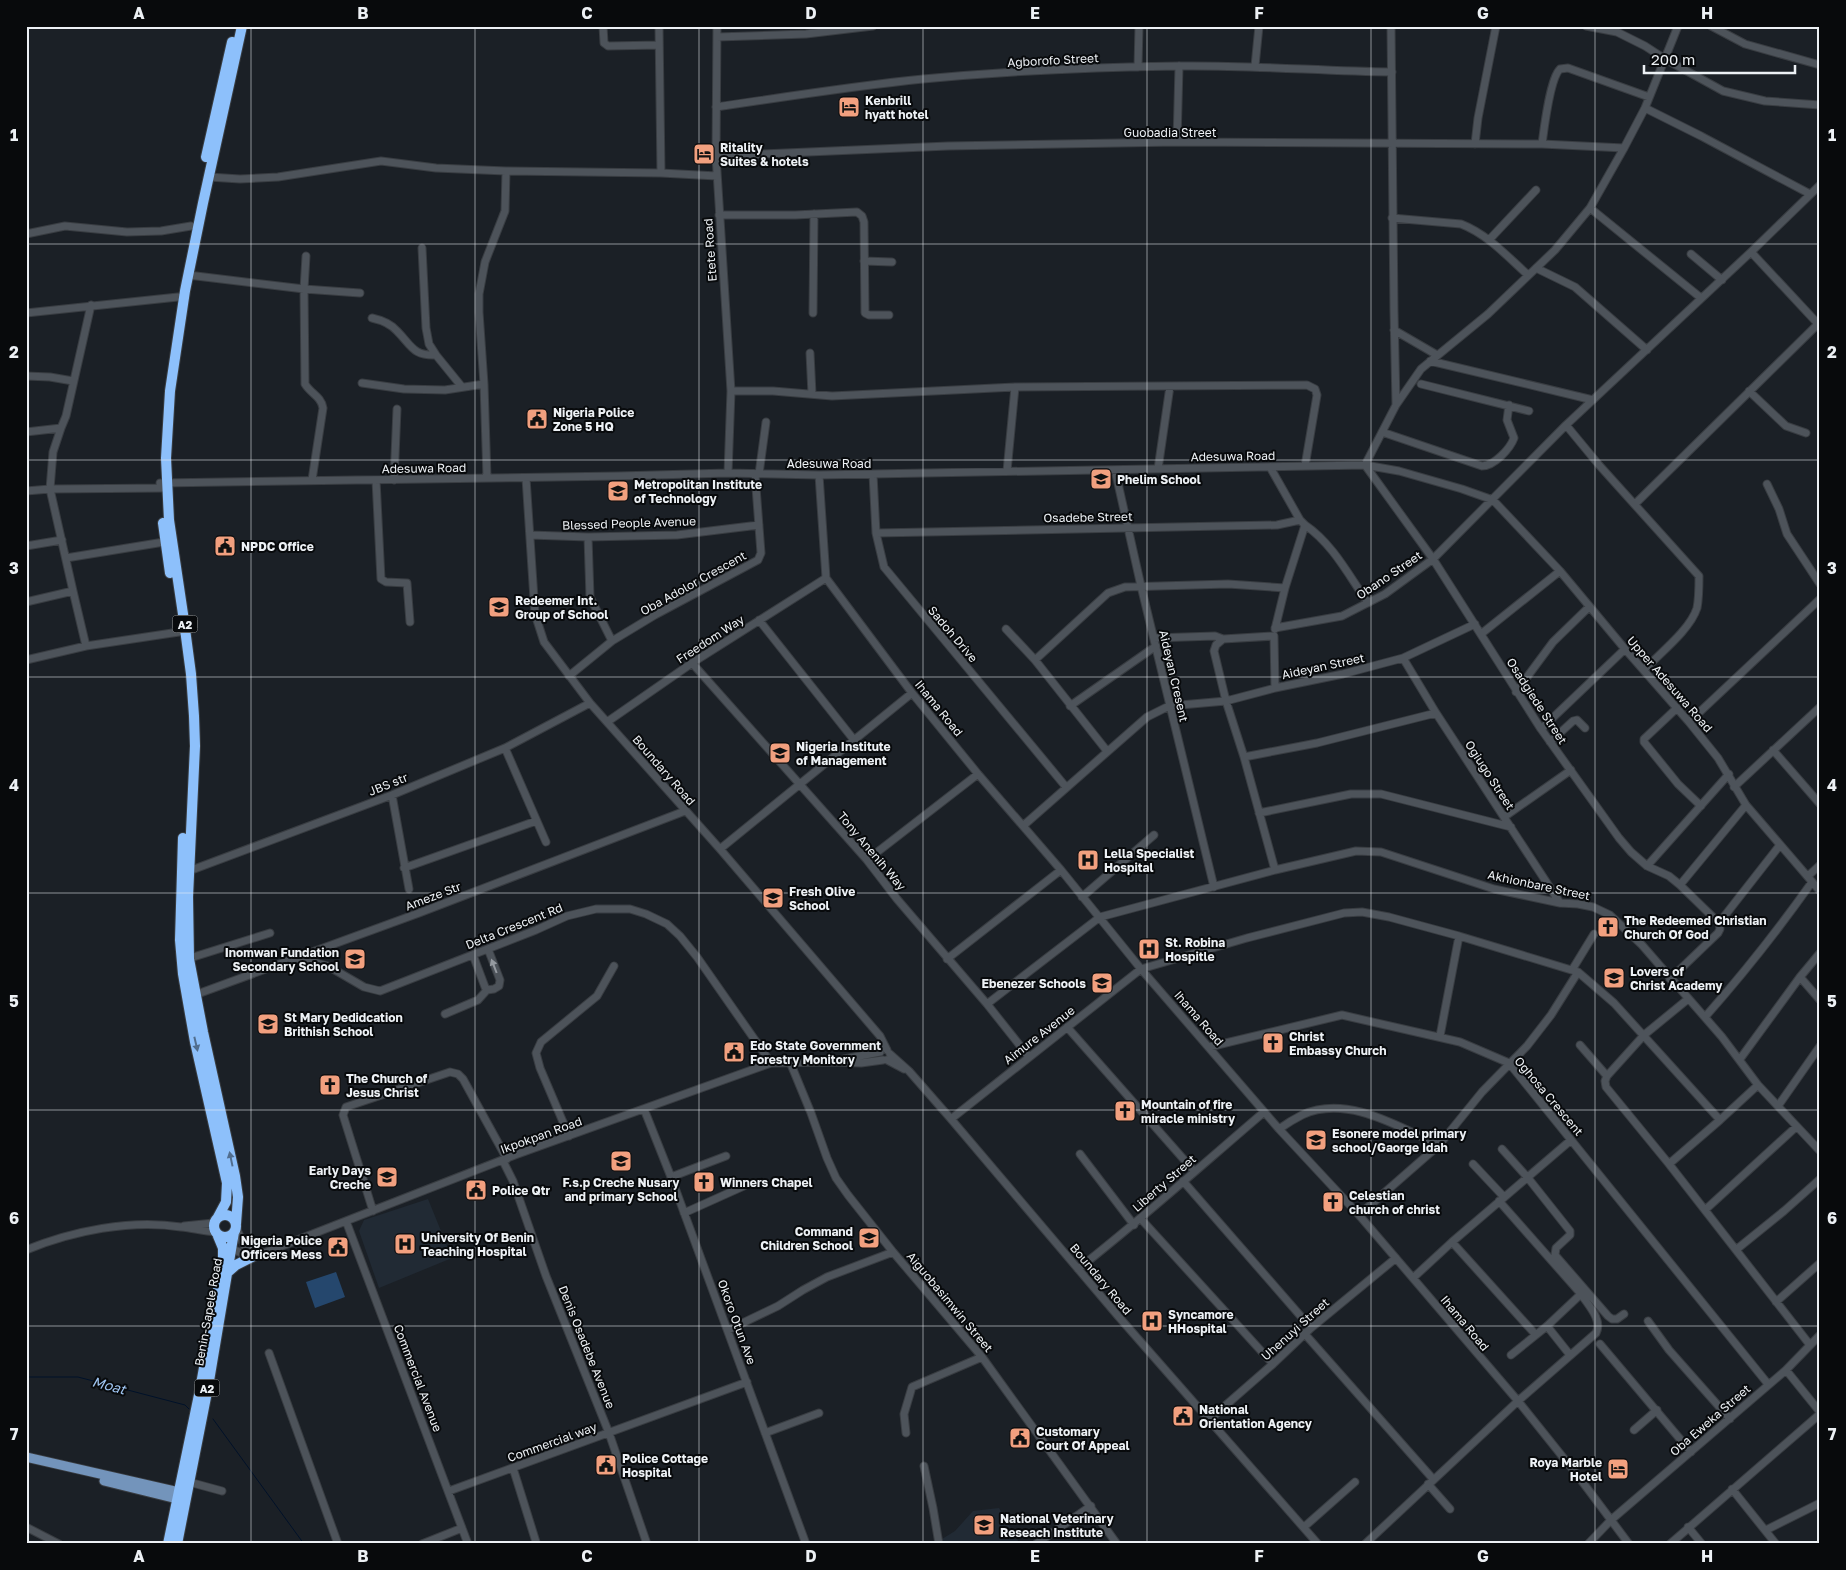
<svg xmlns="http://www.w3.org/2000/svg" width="1846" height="1570" viewBox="0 0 1846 1570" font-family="'Golos Text',sans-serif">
  <rect width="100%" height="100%" fill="#1b2026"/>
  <path fill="#212a34" d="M428,1199L452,1258L379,1288L359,1231L364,1220Z
    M999,1508L1020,1544H942V1539L955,1531L973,1511Z"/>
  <path fill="#25476d" d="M336,1272L345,1297L315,1308L306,1282Z"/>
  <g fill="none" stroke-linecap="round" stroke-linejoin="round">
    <path stroke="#001129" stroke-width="1" d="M26,1377H78L185,1405L189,1409
      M213,1419L304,1544"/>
    <g stroke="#393d42" stroke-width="9">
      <path id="minor" d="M603,26L604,43L608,46L659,45
        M717,26L716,156L731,391L728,473
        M1391,26L1394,311L1396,405
        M1586,26L1617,32L1645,46L1665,59L1723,91L1765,101L1820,105
        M1711,26L1745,44L1820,65
        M659,27L661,173
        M717,37L806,34L873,26
        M1255,66L1259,26
        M1138,67L1139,26
        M716,107C785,97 853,86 923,79C1008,71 1094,67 1180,66C1251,65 1321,71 1392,72
        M1645,108L1701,136L1810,194
        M1177,142L1179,66
        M1475,144L1478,118L1496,26
        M1542,144C1544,129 1550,78 1560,69L1568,68L1649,97
        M716,156L948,146L1177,142L1542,144L1624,148
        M209,177L240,179L278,177L381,161L436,168L506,171L661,173L717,176
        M1590,208L1701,298
        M719,215H795L857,212L862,216L864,222L865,313L869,315H889
        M1392,218L1461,224C1487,234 1507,256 1528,275
        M26,234L65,226L127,232L161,231L191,226
        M1489,240L1536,190
        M422,248L426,328L429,344L436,355L462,387
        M1751,252L1820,326
        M1691,254L1722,280
        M306,256L304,289L305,384C311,394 321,396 323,408L312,480
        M864,261L892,262
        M1536,268L1575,287L1647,350
        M188,275L304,289L360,293
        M26,313L178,297
        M813,313L814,214
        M372,318C381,320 391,324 397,331C412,346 413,356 436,355
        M1394,330L1437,355
        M810,353L812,394
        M1430,361L1593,400
        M26,376L50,377L73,381
        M362,383L404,389L445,390L484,384
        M1421,384L1529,411
        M731,391H773L832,396L1015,387L1307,385L1315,389L1317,395L1305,466
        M1749,391L1786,426L1806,433
        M1566,425L1599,465L1699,576C1699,587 1699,598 1697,608C1690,630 1660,653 1644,670
        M26,432L61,428L66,416L91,305
        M1382,432L1482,466C1494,466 1510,449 1514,438L1507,420L1509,405
        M1365,465L1433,559L1541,729L1619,838L1631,852L1647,866L1669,876L1680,885L1719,923
        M1365,465L1396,405L1421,369L1488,314L1555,250L1590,208L1624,148L1645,108L1678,26
        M1270,467L1300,520L1305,525L1285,588L1275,629
        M1158,469L1170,386
        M1115,470L1141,586L1214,887
        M1007,471L1015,387
        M759,474L766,422
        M873,474L876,533L884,567L1066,787
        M819,475L826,578L912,693L978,774L1061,870L1141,969L1279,1129L1359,1215L1518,1401L1578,1476L1629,1544
        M487,478L484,384L479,312V294L485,262L505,211L506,171
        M526,478L535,614L544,642L590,703L720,849L880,1036L887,1050
        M376,480L381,579L386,582L407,583L410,622
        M394,480L397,409
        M160,483L618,476L728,473L819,475L1365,465L1399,471L1462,489L1493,500L1560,571L1625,649L1689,722L1718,758L1746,805L1820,891
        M1767,484L1779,509L1787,534L1820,584
        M26,491L50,489L167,488
        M1635,504L1818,324
        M1305,525C1333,544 1349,576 1368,603
        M876,533L1277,525L1300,520
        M530,535L588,537L677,535L759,525
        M588,537L590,597L612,641
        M26,546L62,540
        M66,558L164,542
        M73,591L86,646
        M26,602L73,591L50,489L53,452L61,428
        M759,620L854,740
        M1275,628L1342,616L1385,594L1433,559L1566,425L1751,252L1820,185
        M1006,629L1035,660L1107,751
        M1481,634L1560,571
        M1154,638L1215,636L1223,639
        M1403,658L1436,713L1560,903
        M26,660L86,646L179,632
        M1035,660L1108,593L1125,587L1228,584L1285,588
        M692,663L867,860L897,899L987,1004L1029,1057
        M569,676L612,641L655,615L758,560L761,553L755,474
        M1516,692L1553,642L1589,607
        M1070,706L1156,646
        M1677,708L1644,739V742L1678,784L1701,806
        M607,722L692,663L826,578
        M1689,722L1820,599
        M1541,729L1625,649
        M1550,742L1573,721L1577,720L1585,728
        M505,748L546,842
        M1773,750L1820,804
        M1244,757L1317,743L1436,713
        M1734,787L1820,707
        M392,795L409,889
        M1259,813L1351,794H1381L1511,827
        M1504,817L1571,770
        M1024,825L1147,717L1169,706L1226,701L1275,688L1343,674L1403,658L1475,624
        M720,849L912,693
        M867,860L978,774
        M1647,866L1729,774
        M404,868L536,821
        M1275,870L1244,757L1226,701L1214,651L1216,645L1223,639L1274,636L1275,688
        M189,871L392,795L505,748L590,703
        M1808,876L1820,865
        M1680,885L1746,805
        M1082,897L1154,835
        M473,955L485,987L487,990
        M296,958L328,966L364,987L380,991L536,930L567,916L596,909H630L646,914L667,924L680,936L697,957L771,1063
        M187,959L270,933
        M947,959L1061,870
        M1572,970L1594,934
        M1800,977L1820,1000
        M1670,979L1718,933L1720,929L1719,923L1780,845
        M192,996L419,913L685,811
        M1688,999L1644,1035L1607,1076L1605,1081L1606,1087L1669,1164L1810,1345
        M987,1004L1100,917L1275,870L1356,851L1381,852L1494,889L1560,903L1578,904L1593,907L1610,915L1642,945L1722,1037L1758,1085L1820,1151
        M445,1014L478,1000L487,990L494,989L499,986L500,980L488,949
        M1705,1017C1744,973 1778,930 1812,882
        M1067,1027L1194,1171
        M1440,1036L1459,936
        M1580,1045L1607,1076
        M1209,1047L1342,1015L1460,1042L1509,1063L1768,1384
        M890,1054L909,1071L951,1119L1118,1316L1318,1544
        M844,1059L880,1052
        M1740,1059L1800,977L1820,953
        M887,1060L904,1069
        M790,1062L811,1113L827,1158L836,1178L848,1195L893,1252L982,1357L1117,1544
        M1778,1106L1820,1046
        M644,1109L671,1177L806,1544
        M951,1119L1141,969L1247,938L1344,913L1362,912L1389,917L1459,936L1578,972L1614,1003L1720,1120
        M1279,1129C1286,1124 1294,1119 1302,1115C1347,1094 1399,1127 1439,1145
        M569,1136L540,1068L536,1053L541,1042L597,996L614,966
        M1502,1149L1528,1178L1570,1231V1235L1556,1248L1555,1255L1608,1316L1612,1319H1617L1624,1314
        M1080,1154L1134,1225
        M503,1161L513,1181L546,1276L609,1433L647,1544
        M1473,1164L1504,1197
        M1669,1164L1720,1120L1758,1085
        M671,1177L726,1156
        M1183,1181L1311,1328
        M1499,1201L1581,1294L1547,1326L1511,1355
        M1705,1210L1796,1127
        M373,1211L343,1115L346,1107L450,1072L458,1074L463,1079L507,1159
        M684,1213L744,1186
        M1359,1215L1439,1145L1482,1092L1527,1046L1551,1015L1578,972
        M1141,1219L1273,1364
        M346,1221L468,1544
        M184,1226L214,1223
        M236,1228L245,1247L261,1252
        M1452,1242L1536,1335
        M228,1246C240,1254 250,1257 264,1253L515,1155L771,1063L832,1062L861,1063L883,1060
        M1737,1249L1784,1211L1820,1179
        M26,1250C72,1231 131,1219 181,1227C192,1228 203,1231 215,1232
        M1078,1269C1142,1219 1202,1165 1264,1112
        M1413,1278L1452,1242L1571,1140
        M1776,1302L1820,1263
        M1648,1321L1669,1350L1730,1419
        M1547,1326L1570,1355
        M728,1330L778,1306L803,1290L827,1277L893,1252
        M1304,1333L1433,1479
        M1600,1344L1691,1452
        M269,1353L338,1544
        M1786,1370L1820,1412
        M1210,1419L1273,1364L1311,1328L1396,1258
        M1634,1430L1657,1410
        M765,1433L819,1413
        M906,1433L904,1414L912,1387L982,1357
        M924,1466L933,1508L939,1544
        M513,1468L536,1542
        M189,1482L222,1491
        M1428,1484L1450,1509
        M1732,1489L1776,1544
        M449,1491L747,1382
        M26,1527L59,1544
        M1304,1527L1355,1482
        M1688,1527L1702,1544
        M1766,1530L1820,1503
        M422,1544L462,1528
        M1036,1544L1091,1506
        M1365,1544L1518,1401L1596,1333C1603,1320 1588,1305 1581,1294
        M1588,1544L1611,1520L1786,1370L1820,1335
        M1670,1544L1820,1414"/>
    </g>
    <g stroke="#393d42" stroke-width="11">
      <path id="major" d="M26,1457L179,1492
        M104,1481L177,1499"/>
    </g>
    <g stroke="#393d42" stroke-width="12">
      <path id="highway" d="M206,157L232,42
        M163,523L170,573
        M183,838L180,940L183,974L195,1042L227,1183L226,1202L218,1217
        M214 1226a11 11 0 1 1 22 0a11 11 0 1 1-22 0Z
        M236,1224L238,1197L235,1176L203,1032L189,959L188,897L195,746L194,716L191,674L183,614L169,520L166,458L170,391L185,291L203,203L242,26
        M228,1272L236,1265L256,1255
        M168,1544L200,1390L223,1262V1248L218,1236
        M177,1544L208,1387L234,1232"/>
    </g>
    <use href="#minor" stroke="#4d535a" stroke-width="7"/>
    <use href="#major" stroke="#7394bb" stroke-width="9"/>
    <use href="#highway" stroke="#8dc0fb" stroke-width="10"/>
  </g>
  <defs><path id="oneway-solid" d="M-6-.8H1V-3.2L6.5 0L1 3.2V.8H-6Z" transform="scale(1.25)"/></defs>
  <use fill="#959aa0" href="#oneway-solid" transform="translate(494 966) rotate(-111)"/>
  <g fill="#516e8f">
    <use href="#oneway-solid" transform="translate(196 1044) rotate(77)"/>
    <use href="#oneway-solid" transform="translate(231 1159) rotate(-102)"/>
  </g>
  <path fill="none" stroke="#edf1f5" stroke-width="1" stroke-opacity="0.55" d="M251,26V1544M475,26V1544M699,26V1544M923,26V1544M1147,26V1544M1371,26V1544M1595,26V1544M26,244H1820M26,460H1820M26,677H1820M26,893H1820M26,1110H1820M26,1326H1820"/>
  <defs>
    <g id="hotel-square" transform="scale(1.125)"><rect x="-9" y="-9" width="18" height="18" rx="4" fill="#f2a07f" stroke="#080a0c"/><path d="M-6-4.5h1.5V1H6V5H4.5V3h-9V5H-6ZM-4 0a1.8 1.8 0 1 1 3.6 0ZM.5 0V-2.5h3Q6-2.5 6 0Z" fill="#111"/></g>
    <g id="civic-square" transform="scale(1.125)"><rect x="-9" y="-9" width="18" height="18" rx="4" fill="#f2a07f" stroke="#080a0c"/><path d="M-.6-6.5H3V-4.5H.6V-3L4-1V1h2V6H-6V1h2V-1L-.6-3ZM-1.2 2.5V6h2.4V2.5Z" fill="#111"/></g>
    <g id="school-square" transform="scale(1.125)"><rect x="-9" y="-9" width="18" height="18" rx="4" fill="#f2a07f" stroke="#080a0c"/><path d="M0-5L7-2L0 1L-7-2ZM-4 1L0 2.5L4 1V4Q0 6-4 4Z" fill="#111"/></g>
    <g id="university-square" transform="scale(1.125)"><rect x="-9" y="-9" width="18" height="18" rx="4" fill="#f2a07f" stroke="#080a0c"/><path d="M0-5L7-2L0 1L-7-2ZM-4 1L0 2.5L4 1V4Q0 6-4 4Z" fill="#111"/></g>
    <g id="hospital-square" transform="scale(1.125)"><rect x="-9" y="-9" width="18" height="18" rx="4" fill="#f2a07f" stroke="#080a0c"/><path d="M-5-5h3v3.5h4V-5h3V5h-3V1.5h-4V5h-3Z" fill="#111"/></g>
    <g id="church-square" transform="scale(1.125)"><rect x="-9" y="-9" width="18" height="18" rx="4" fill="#f2a07f" stroke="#080a0c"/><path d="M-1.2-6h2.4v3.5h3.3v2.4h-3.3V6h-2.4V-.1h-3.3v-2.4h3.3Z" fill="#111"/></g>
  </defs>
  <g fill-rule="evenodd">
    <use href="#hotel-square" x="849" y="107"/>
    <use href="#hotel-square" x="704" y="154"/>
    <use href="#civic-square" x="537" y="419"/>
    <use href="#school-square" x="1101" y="479"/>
    <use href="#school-square" x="618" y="491"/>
    <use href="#civic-square" x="225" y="546"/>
    <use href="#school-square" x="499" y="607"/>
    <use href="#university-square" x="780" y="753"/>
    <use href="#hospital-square" x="1088" y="860"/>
    <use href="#school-square" x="773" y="898"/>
    <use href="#church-square" x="1608" y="927"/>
    <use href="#hospital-square" x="1149" y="949"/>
    <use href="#school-square" x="355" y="959"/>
    <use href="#school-square" x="1614" y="978"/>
    <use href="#school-square" x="1102" y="983"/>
    <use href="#school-square" x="268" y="1024"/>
    <use href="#church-square" x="1273" y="1043"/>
    <use href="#civic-square" x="734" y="1052"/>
    <use href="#church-square" x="330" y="1085"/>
    <use href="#church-square" x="1125" y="1111"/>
    <use href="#school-square" x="1316" y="1140"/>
    <use href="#school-square" x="621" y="1161"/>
    <use href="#school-square" x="387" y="1177"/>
    <use href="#church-square" x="704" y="1182"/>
    <use href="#civic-square" x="476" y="1190"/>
    <use href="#church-square" x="1333" y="1202"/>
    <use href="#school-square" x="869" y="1238"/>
    <use href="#hospital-square" x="405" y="1244"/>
    <use href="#civic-square" x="338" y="1247"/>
    <use href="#hospital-square" x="1152" y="1321"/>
    <use href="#civic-square" x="1183" y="1416"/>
    <use href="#civic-square" x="1020" y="1438"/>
    <use href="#civic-square" x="606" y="1465"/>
    <use href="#hotel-square" x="1618" y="1469"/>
    <use href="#university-square" x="984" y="1525"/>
  </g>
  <g text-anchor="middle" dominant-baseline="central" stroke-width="4" stroke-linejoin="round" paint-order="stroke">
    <g fill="#080a0c" stroke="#a8acaf" stroke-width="1">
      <rect x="172.5" y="615.5" width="25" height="17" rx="4"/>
      <rect x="194.5" y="1379.5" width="25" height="17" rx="4"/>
    </g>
    <g font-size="11" font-weight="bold" fill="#edf1f5">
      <text x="185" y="624">A2</text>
      <text x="207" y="1388">A2</text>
    </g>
    <g font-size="12" fill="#edf1f5" stroke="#080a0c">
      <text transform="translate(1053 60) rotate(-3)">Agborofo Street</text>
      <text x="1170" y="132">Guobadia Street</text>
      <text transform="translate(710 250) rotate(-94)">Etete Road</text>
      <text transform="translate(1233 456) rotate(-1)">Adesuwa Road</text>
      <text x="829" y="463">Adesuwa Road</text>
      <text transform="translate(424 468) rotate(-1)">Adesuwa Road</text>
      <text transform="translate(1088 517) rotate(-1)">Osadebe Street</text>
      <text transform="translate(629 523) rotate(-2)">Blessed People Avenue</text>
      <text transform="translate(1389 575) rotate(-34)">Obano Street</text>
      <text transform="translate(693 583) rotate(-29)">Oba Adolor Crescent</text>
      <text transform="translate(953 634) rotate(50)">Sadoh Drive</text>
      <text transform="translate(710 639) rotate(-33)">Freedom Way</text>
      <text transform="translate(1323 666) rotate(-12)">Aideyan Street</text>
      <text transform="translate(1174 676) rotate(77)">Aideyan Cresent</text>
      <text transform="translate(1670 684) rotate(49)">Upper Adesuwa Road</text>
      <text transform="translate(1537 701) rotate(57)">Osadgiede Street</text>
      <text transform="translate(939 708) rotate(51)">Ihama Road</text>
      <text transform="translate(664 770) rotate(49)">Boundary Road</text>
      <text transform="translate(1490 775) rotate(57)">Ogiugo Street</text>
      <text transform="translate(388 784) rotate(-22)">JBS str</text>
      <text transform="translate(872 851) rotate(50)">Tony Anenih Way</text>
      <text transform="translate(1539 885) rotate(12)">Akhionbare Street</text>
      <text transform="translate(433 896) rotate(-21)">Ameze Str</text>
      <text transform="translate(514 926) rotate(-22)">Delta Crescent Rd</text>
      <text transform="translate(1199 1018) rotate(49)">Ihama Road</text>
      <text transform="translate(1039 1035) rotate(-38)">Aimure Avenue</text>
      <text transform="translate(1549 1096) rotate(50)">Oghosa Crescent</text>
      <text transform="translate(541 1135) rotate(-20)">Ikpokpan Road</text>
      <text transform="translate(1164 1183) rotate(-41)">Liberty Street</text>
      <text transform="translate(1101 1279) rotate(50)">Boundary Road</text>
      <text transform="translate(950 1302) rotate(50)">Aiguobasimwin Street</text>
      <text transform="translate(208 1312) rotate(-80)">Benin-Sapele Road</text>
      <text transform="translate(737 1322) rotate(70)">Okoro Otun Ave</text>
      <text transform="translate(1465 1323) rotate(50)">Ihama Road</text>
      <text transform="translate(1295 1329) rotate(-42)">Uhenuyi Street</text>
      <text transform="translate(587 1347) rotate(68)">Denis Osadebe Avenue</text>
      <text transform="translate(418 1378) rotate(69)">Commercial Avenue</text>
      <text transform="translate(1710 1420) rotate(-41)">Oba Eweka Street</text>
      <text transform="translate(552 1442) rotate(-20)">Commercial way</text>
    </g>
    <g font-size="12" font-weight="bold" fill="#edf1f5" stroke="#080a0c" text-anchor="start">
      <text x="865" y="100">Kenbrill<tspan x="865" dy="14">hyatt hotel</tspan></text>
      <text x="720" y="147">Ritality<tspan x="720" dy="14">Suites &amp; hotels</tspan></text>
      <text x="553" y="412">Nigeria Police<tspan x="553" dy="14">Zone 5 HQ</tspan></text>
      <text x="1117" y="479">Phelim School</text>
      <text x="634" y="484">Metropolitan Institute<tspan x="634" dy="14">of Technology</tspan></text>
      <text x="241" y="546">NPDC Office</text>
      <text x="515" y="600">Redeemer Int.<tspan x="515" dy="14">Group of School</tspan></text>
      <text x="796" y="746">Nigeria Institute<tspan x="796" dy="14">of Management</tspan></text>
      <text x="1104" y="853">Lella Specialist<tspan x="1104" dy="14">Hospital</tspan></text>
      <text x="789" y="891">Fresh Olive<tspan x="789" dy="14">School</tspan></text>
      <text x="1624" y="920">The Redeemed Christian<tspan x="1624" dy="14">Church Of God</tspan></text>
      <text x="1165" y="942">St. Robina<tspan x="1165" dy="14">Hospitle</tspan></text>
      <text x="339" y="952" text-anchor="end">Inomwan Fundation<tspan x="339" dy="14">Secondary School</tspan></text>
      <text x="1630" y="971">Lovers of<tspan x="1630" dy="14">Christ Academy</tspan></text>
      <text x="1086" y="983" text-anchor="end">Ebenezer Schools</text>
      <text x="284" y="1017">St Mary Dedidcation<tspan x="284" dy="14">Brithish School</tspan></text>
      <text x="1289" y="1036">Christ<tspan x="1289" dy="14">Embassy Church</tspan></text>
      <text x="750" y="1045">Edo State Government<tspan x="750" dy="14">Forestry Monitory</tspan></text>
      <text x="346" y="1078">The Church of<tspan x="346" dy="14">Jesus Christ</tspan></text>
      <text x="1141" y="1104">Mountain of fire<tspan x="1141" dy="14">miracle ministry</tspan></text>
      <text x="1332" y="1133">Esonere model primary<tspan x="1332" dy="14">school/Gaorge Idah</tspan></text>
      <text x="371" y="1170" text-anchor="end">Early Days<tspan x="371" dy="14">Creche</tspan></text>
      <text x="621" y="1182" text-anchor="middle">F.s.p Creche Nusary<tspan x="621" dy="14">and primary School</tspan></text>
      <text x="720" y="1182">Winners Chapel</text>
      <text x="492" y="1190">Police Qtr</text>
      <text x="1349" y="1195">Celestian<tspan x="1349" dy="14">church of christ</tspan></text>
      <text x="853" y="1231" text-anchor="end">Command<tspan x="853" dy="14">Children School</tspan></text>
      <text x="421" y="1237">University Of Benin<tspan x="421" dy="14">Teaching Hospital</tspan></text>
      <text x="322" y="1240" text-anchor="end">Nigeria Police<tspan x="322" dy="14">Officers Mess</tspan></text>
      <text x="1168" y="1314">Syncamore<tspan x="1168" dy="14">HHospital</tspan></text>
      <text x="1199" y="1409">National<tspan x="1199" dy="14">Orientation Agency</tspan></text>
      <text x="1036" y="1431">Customary<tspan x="1036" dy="14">Court Of Appeal</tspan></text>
      <text x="622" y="1458">Police Cottage<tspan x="622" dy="14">Hospital</tspan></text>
      <text x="1602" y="1462" text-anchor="end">Roya Marble<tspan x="1602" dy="14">Hotel</tspan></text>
      <text x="1000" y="1518">National Veterinary<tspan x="1000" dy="14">Reseach Institute</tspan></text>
    </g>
    <g font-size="14" font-style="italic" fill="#9ec4f1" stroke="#080a0c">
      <text transform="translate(109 1385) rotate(15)">Moat</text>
    </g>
  </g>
  <rect width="1846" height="1570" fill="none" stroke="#080a0c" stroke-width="55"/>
  <path d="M1644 65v8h151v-8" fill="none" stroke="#edf1f5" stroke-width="2.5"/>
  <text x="1651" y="65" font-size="15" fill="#edf1f5" stroke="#080a0c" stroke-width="4" paint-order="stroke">200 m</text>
  <rect x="28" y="28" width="1790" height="1514" fill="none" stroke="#edf1f5" stroke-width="2"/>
  <g font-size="16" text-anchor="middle" font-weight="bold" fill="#edf1f5">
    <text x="139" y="19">A</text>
    <text x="363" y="19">B</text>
    <text x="587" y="19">C</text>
    <text x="811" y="19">D</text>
    <text x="1035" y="19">E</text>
    <text x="1259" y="19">F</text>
    <text x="1483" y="19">G</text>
    <text x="1707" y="19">H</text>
    <text x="14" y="141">1</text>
    <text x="1832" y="141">1</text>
    <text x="14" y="358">2</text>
    <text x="1832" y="358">2</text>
    <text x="14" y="574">3</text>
    <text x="1832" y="574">3</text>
    <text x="14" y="791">4</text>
    <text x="1832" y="791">4</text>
    <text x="14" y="1007">5</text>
    <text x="1832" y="1007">5</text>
    <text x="14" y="1224">6</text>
    <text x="1832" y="1224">6</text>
    <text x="14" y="1440">7</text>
    <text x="1832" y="1440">7</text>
    <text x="139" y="1562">A</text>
    <text x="363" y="1562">B</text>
    <text x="587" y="1562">C</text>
    <text x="811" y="1562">D</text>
    <text x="1035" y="1562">E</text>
    <text x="1259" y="1562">F</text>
    <text x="1483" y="1562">G</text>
    <text x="1707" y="1562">H</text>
  </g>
</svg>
